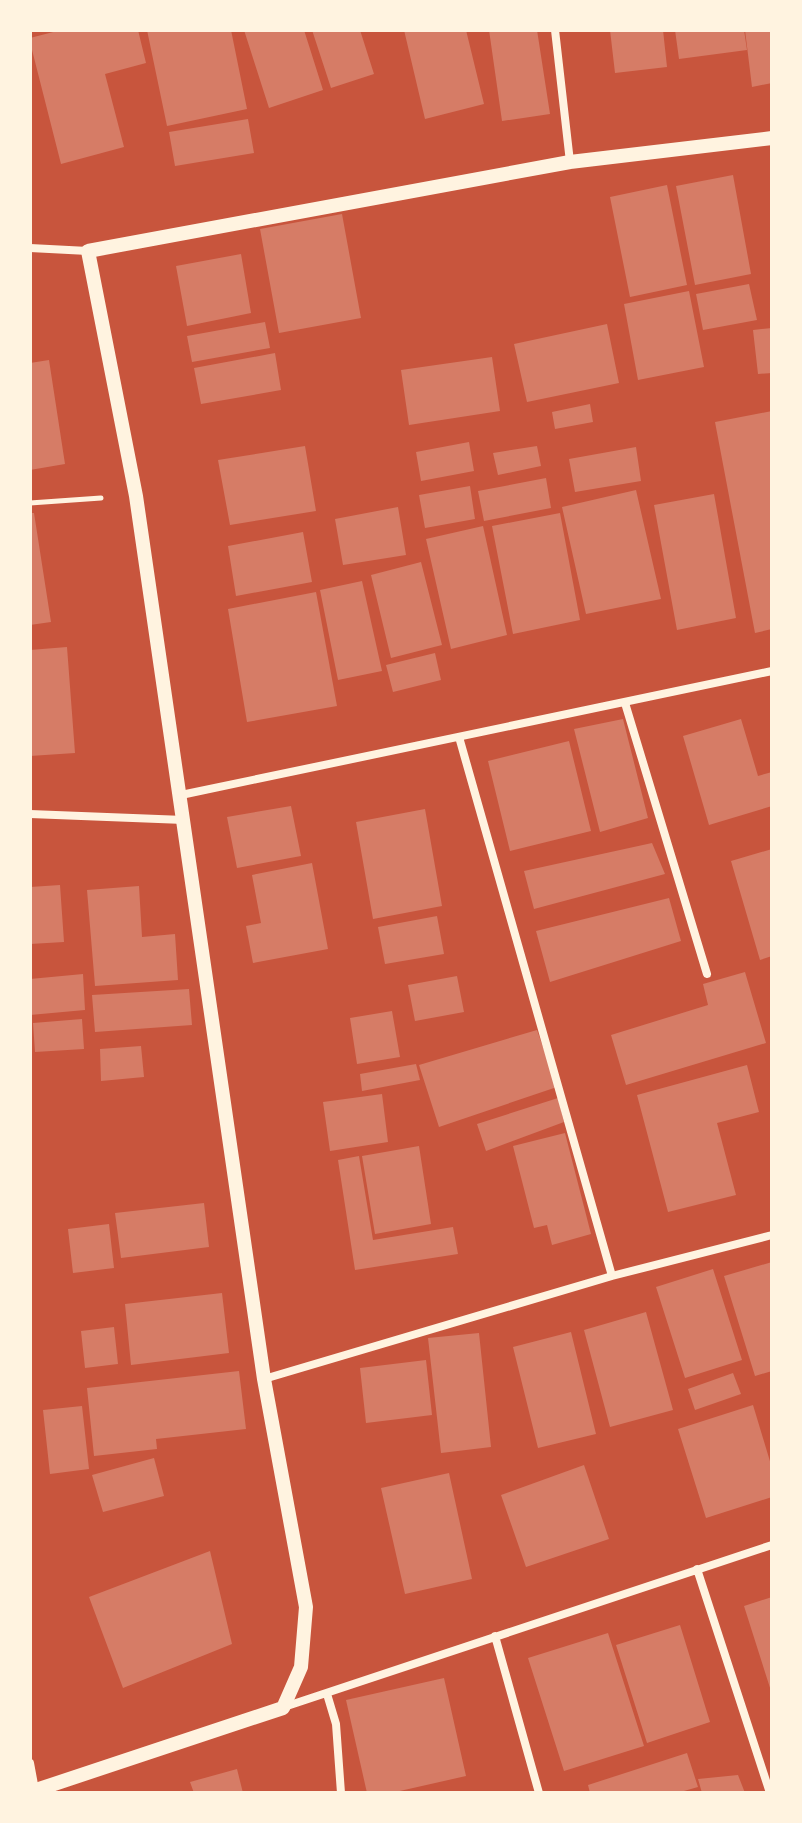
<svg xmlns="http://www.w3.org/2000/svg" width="802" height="1823" viewBox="0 0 802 1823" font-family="'Fira Sans Condensed',sans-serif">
  <rect width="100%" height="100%" fill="#c8553d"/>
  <path fill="#d67c66" d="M61,30H138L146,63L105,74L124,147L61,164L30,42V38Z
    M147,30H231L247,109L167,126Z
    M244,30H304L323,90L269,108Z
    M312,30H360L374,74L331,88Z
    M404,30H466L484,104L425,119Z
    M489,30H537L550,114L502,121Z
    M610,30H663L667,67L615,73Z
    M675,30H744L747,50L679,59Z
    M745,30H772V83L752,87Z
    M248,119L254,153L175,166L169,132Z
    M733,175L751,274L695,285L676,186Z
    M667,185L687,285L630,297L610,197Z
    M342,214L361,318L279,333L260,229Z
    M241,254L251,313L187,326L176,266Z
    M749,284L757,320L703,330L696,294Z
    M689,291L704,367L638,380L624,304Z
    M265,322L270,348L192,362L187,336Z
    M607,324L619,383L527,402L514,344Z
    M772,328V373L758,374L753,330Z
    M275,353L281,390L201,404L194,368Z
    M492,357L500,411L409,425L401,370Z
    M49,360L65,464L30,470V363Z
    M590,404L593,422L555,429L552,412Z
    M772,411V629L755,633L715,422Z
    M469,442L474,471L421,481L416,452Z
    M305,446L316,511L230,525L218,460Z
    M537,446L541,466L498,475L493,453Z
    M636,447L641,481L575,492L569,459Z
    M546,478L551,508L484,521L478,491Z
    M470,486L475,519L425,528L419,495Z
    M636,490L661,599L586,614L562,507Z
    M714,494L736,618L677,630L654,505Z
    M398,507L406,555L343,565L335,519Z
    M30,513H34L51,622L30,625Z
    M560,513L580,620L513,634L492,526Z
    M483,526L507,635L451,649L426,539Z
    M303,532L312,582L236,596L228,546Z
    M421,562L442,645L391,658L371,575Z
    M362,581L382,671L338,680L320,590Z
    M316,592L337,706L247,722L228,609Z
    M67,647L75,753L30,756V650Z
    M435,653L441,680L393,692L386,665Z
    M623,719L648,818L600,832L574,729Z
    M741,719L758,776L772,772V806L709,825L683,736Z
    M569,741L591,831L510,851L488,761Z
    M291,806L301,856L237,868L227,817Z
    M425,809L442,906L373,919L356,822Z
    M652,843L665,874L534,909L524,871Z
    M772,849V956L760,960L731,861Z
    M312,863L328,949L253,963L246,926L261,923L252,875Z
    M60,885L64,942L30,944V887Z
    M139,886L142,937L175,934L178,980L95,986L87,890Z
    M669,898L681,941L550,982L536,931Z
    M437,916L444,954L385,964L378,927Z
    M745,972L766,1043L626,1085L611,1035L708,1005L703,984Z
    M83,974L85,1010L30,1015V979Z
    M457,976L464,1012L415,1021L408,985Z
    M189,989L192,1025L95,1032L92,995Z
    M392,1011L400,1057L357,1064L350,1018Z
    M82,1019L84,1049L35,1052L33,1023Z
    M537,1030L557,1087L439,1127L419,1065Z
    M141,1046L144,1077L101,1081L100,1049Z
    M416,1064L420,1080L362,1091L360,1074Z
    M747,1065L759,1112L717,1123L736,1195L668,1212L637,1095Z
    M382,1094L388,1142L330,1151L323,1102Z
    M558,1098L564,1122L486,1151L477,1124Z
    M565,1133L591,1234L552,1245L547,1225L534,1228L513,1146Z
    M419,1146L431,1224L375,1234L362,1156Z
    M359,1156L373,1240L453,1227L458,1254L355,1270L338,1160Z
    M204,1203L209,1247L121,1258L115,1213Z
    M109,1224L114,1268L73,1273L68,1229Z
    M772,1262V1371L755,1376L724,1276Z
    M713,1269L742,1360L685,1378L656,1287Z
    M222,1293L229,1353L131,1365L125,1304Z
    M646,1312L673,1410L610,1427L584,1330Z
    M114,1327L118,1364L85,1368L81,1331Z
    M571,1332L596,1434L538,1448L513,1347Z
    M479,1333L491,1447L441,1453L428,1338Z
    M426,1360L432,1415L366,1423L360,1368Z
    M239,1371L246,1429L156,1439L157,1449L94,1456L87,1388Z
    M733,1373L741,1394L695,1410L688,1389Z
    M753,1405L772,1468V1497L706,1518L678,1429Z
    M82,1406L89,1469L50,1474L43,1410Z
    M154,1458L164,1496L103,1512L92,1475Z
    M584,1465L609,1539L526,1567L501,1495Z
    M449,1473L472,1579L405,1594L381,1488Z
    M210,1551L232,1644L123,1688L89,1597Z
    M772,1597V1691H771L744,1606Z
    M680,1625L710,1722L647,1743L616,1645Z
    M608,1633L644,1746L564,1771L528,1658Z
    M444,1678L466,1776L391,1793H367L346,1700Z
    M687,1753L698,1787L677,1793H590L588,1785Z
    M237,1769L243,1793H194L190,1782Z
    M738,1775L745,1793H702L698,1779Z"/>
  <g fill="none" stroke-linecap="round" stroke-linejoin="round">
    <path stroke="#fff3e0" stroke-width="5" d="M30,503L101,498"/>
    <path stroke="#fff3e0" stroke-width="8" d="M555,30L570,162
      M30,248L88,251
      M625,703L707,974
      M459,737L612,1276
      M181,795L772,671
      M30,814L184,820
      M264,1379L612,1276L772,1235
      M697,1569L770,1793
      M495,1636L539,1793
      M327,1694L336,1724L341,1793
      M284,1707L772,1545
      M30,1763L35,1790"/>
    <path stroke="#fff3e0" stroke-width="14" d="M30,1792L283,1708L301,1667L306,1607L264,1379L136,496L88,251L570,162L772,138"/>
  </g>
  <rect width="802" height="1823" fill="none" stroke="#fff3e0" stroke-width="64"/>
</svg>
